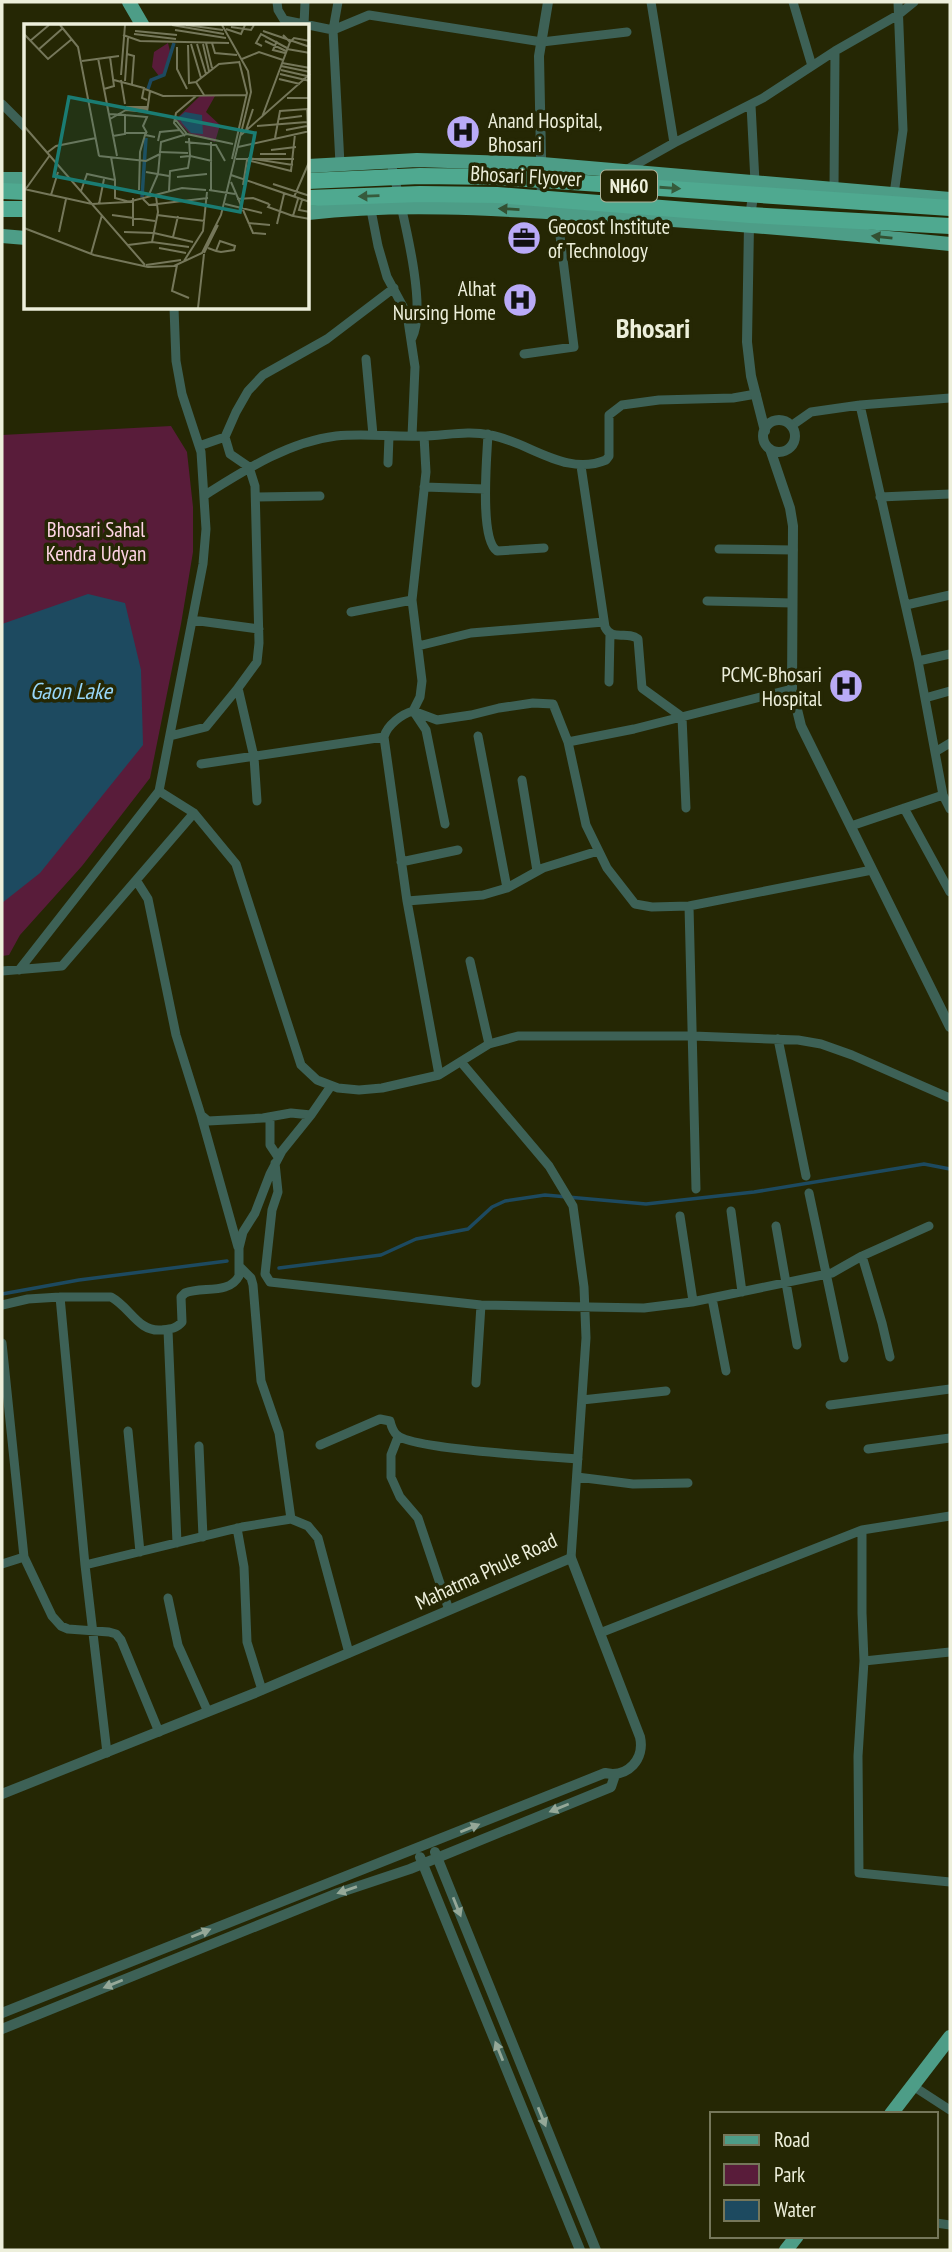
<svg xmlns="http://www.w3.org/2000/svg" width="952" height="2252" viewBox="0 0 952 2252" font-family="'PT Sans Narrow',sans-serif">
  <rect width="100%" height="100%" fill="#252704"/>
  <path fill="#591c3a" d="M171,426L187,452L193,507V552L181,624L150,778L82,866L20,935L9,955L2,956V435Z"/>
  <path fill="#1d4a60" d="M88,594L125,603L141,670L143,745L40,873L2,903V624Z"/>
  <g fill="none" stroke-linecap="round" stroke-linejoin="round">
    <path stroke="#1d4a60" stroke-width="3.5" d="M279,1268L381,1255L416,1239L468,1229L492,1207L505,1201L545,1195L646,1204L754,1192L924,1164L950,1169
      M2,1294L79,1280L227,1261"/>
    <path stroke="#3d6156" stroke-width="9" d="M277,2L278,10L284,20L333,30L340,164
      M338,2L333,30L369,15L542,42L627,32
      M651,2L674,143
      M793,2L812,66
      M304,25L305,2
      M2,104L26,128
      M751,105L755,182
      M391,162C399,201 429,305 412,338
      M626,170L674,143L763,98L835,51L898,15L914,2
      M834,189L835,51
      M894,194L903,130L898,2
      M371,210L378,246L387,277L407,314L415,367L412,436
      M524,354L574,347L557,212
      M366,359L373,435
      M860,405L918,661L943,795L950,809
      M791,426L811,412L860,405L950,398
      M488,434C487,456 479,539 497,551L544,548
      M199,446L225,437
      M388,463L389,436
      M581,466L605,627C612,642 627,630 638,639L642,688L682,717L686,808
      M424,487L485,489
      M205,495C245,470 288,442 336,436C364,433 393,437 421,436C444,436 467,430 490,435C530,442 565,477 606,460L609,456V415L622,405L659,400L733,398L756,394
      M257,497L320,496
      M880,497L950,494
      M719,549L793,550
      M707,601L792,603
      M906,605L950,595
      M351,612L412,600
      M192,620L259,629
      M418,646L471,633L604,622
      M918,661L950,654
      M609,682L610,634
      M925,698L950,691
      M413,711L437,720L471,715L499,708L533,703L553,704L568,742L586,825L607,868L635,904L652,907L689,906L872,870
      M414,712L426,730L445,824
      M170,736L206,727L238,688
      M478,736L507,888
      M384,737L407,901L439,1075
      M568,742L634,729L792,689
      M935,752L950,743
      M201,764L384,737C387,725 402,714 413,711L420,697L422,681L412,600L426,472L424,436
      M522,780L537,871
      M159,791L194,813L236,864L301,1065L317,1080L338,1088L359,1090L382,1088L439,1075L489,1044L518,1036H693L798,1040L821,1044L852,1055L950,1098
      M257,801L254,757L238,688L257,662L259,643L255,486L249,467L230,454L225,437L236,412L248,391L263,375L327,339L394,288
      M904,808L950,892
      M851,826L943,795
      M401,862L458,850
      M136,880L148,899L176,1035L201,1115L208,1121L263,1118L291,1113L311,1115
      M407,901L483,895L507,888L543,868L598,851
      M689,906L696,1189
      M470,961L489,1044
      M19,970L159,791L203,564L206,529L201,452L182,394L176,361L174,308
      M2,971L62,966L194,813
      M778,1039L806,1176
      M461,1062L549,1166L573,1206L584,1287L586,1338L571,1558
      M201,1115L238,1247
      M270,1117V1145L278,1157
      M275,1163L278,1192L272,1210L265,1274L270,1282L481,1305L644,1308L692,1302L832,1273L862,1256L929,1226
      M809,1193L844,1358
      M731,1211L742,1292
      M680,1216L693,1301
      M776,1226L797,1345
      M862,1256L882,1323L890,1357
      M239,1266L251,1278L253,1285L261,1381L279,1433L291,1519
      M712,1298L726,1371
      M2,1305L28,1299L60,1297
      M168,1330L177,1543
      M2,1343L24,1557L52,1616L61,1626L68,1629L109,1632L116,1634L121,1640L159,1732
      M476,1383L481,1305
      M582,1400L666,1391
      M830,1405L950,1389
      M128,1431L140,1552
      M398,1437L391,1455V1477L400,1497L418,1518L449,1610
      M320,1445L380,1419L390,1421C391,1425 393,1432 397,1435C411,1449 550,1457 578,1459
      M199,1446L203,1537
      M868,1449L950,1438
      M577,1477L633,1484L688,1483
      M950,1516L862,1530V1613L864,1661L858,1756L859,1873L950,1882
      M237,1528L244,1567L247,1642L262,1690
      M2,1564L24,1557
      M85,1565L60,1297H111C130,1307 138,1332 161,1330C170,1329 176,1329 182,1322L181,1297L185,1293C202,1286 229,1295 239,1276V1248L243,1232L255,1213L270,1174L282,1151L311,1115L331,1086
      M168,1598L178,1645L208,1712
      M600,1633L862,1530
      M864,1661L950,1652
      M107,1753L85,1565L242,1527L291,1519L308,1526L318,1538L349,1653
      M913,2086L950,2110
      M936,2223L950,2225"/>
    <path stroke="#3d6156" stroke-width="10" d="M754,188L749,225L747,342L751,376L765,431
      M542,205L539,56L548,2
      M763 436a16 16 0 1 1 32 0a16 16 0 1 1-32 0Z
      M770,449L790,508L793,526L792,689L801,726L950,1027
      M2,1794L255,1693L571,1558L640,1737C645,1759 628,1778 605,1773L2,2013
      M435,1852L596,2250
      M420,1857L580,2250
      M2,2029L338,1893L410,1869L611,1787L615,1775"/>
    <path stroke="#4d9d87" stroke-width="14" d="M129,2L143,26
      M308,166L417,160L542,164L950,199
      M2,179H26
      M308,213C403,202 500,209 595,215C714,222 832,232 950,244
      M2,236L26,238
      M891,2114L950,2037
      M786,2250L797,2236"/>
    <path stroke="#4fa990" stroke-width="16" d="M2,191L26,192
      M2,209H26"/>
    <path stroke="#4fa990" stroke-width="16" d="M308,181L420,176L497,177L950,208
      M308,198L420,194L497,195L750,215L950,226"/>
  </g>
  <defs><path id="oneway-solid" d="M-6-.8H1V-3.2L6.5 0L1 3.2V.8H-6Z" transform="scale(1.75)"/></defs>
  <g fill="#365b3c">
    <use href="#oneway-solid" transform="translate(670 188) rotate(4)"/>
    <use href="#oneway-solid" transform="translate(369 196) rotate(178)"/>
  </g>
  <g fill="#335032">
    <use href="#oneway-solid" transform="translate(509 209) rotate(-177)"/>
    <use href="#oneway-solid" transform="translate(882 237) rotate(-174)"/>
  </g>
  <g fill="#95a898">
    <use href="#oneway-solid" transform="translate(559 1808) rotate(158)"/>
    <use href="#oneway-solid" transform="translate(470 1828) rotate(-22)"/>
    <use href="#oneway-solid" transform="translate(347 1890) rotate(161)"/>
    <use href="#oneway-solid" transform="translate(457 1907) rotate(68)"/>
    <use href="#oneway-solid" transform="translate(201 1933) rotate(-22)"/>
    <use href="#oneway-solid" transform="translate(113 1984) rotate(158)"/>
    <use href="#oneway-solid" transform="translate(499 2051) rotate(-112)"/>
    <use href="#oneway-solid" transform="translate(542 2117) rotate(68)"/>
  </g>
  <defs>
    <g id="hospital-disc" transform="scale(1.75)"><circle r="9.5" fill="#b9aaf7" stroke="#252704"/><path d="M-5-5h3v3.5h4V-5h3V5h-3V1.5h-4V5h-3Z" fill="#111"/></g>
    <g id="office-disc" transform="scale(1.75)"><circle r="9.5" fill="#b9aaf7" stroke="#252704"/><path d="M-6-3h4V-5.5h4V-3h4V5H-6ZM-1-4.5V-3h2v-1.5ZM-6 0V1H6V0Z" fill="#111"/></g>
  </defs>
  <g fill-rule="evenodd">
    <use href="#hospital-disc" x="463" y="132"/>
    <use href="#office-disc" x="524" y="238"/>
    <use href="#hospital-disc" x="520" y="300"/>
    <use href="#hospital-disc" x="846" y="686"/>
  </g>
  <g text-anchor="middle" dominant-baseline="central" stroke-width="7" stroke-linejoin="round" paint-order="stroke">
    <rect fill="#252704" stroke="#b1b39a" stroke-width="2" x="601" y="170.5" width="56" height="31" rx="5"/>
    <g font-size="19" font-weight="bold" fill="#edefdb">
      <text x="629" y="186">NH60</text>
    </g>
    <g font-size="21" fill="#edefdb" stroke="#252704" text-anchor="start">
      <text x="488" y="120">Anand Hospital,<tspan x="488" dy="24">Bhosari</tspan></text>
      <text x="548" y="226">Geocost Institute<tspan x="548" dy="24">of Technology</tspan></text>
      <text x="496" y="288" text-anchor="end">Alhat<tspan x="496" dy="24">Nursing Home</tspan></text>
      <text x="822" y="674" text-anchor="end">PCMC-Bhosari<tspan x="822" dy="24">Hospital</tspan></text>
    </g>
    <g font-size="21" fill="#edefdb" stroke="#252704">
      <text transform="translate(526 176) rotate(3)">Bhosari Flyover</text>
      <text transform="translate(486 1571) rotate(-25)">Mahatma Phule Road</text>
    </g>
    <g font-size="21" fill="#ffd4e5" stroke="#252704">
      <text x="96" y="529">Bhosari Sahal<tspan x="96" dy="24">Kendra Udyan</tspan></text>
    </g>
    <g font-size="23" font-style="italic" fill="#98d7f9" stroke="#252704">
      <text x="71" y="690">Gaon Lake</text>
    </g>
    <g font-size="28" font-weight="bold" fill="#edefdb" stroke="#252704">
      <text x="653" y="327">Bhosari</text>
    </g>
  </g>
  <g transform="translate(24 24)">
    <rect width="285" height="285" fill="#252704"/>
    <path d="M144,19L146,27L140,51L135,52L128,43L130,28ZM176,72H191L182,88L196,101L191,118L165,109L152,95Z" fill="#591c3a"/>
    <path d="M161,88L178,91L179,110L167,109L158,99L155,93Z" fill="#1d4a60"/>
    <path fill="none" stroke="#1d4a60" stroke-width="3.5" d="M124,65L127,56L140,51L150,19M118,173L122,114"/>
    <path fill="none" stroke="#75775a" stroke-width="2" d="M36,1L54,23L75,132M148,1L200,10M162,1L199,6M207,3L227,6L230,1M202,5L217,10L221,1M151,6L202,14M111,7L153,11M239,7L286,23M0,10L24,35L48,15M110,10L152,15M99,11L116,17L205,19M259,11L266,18L270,14L286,17M6,17L25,1M241,17L262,27M253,17L249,26L261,29M182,19L188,44M188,19L191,29L213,31M167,20L177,54M173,20L182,50M179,20L185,47M164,21L165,59L172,58L180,71M238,22L232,19L237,10L263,24M153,23V45L163,65M263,25L286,29M14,26L39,4M103,30L110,32L108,60M74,34L93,132M218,35L235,28L259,36M58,37L95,32M258,39L286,44M257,42L286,48M257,46L283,52M256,50L286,57M97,51L101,1M255,55L276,60M90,56L120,64L118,74L123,76M97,56L101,80M101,57L104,14M172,58L195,40L216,38M80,65L90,62L86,33M121,65L139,72L222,71M263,74H286M102,83H124M102,84L123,85M123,88L126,67M85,90L101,91V110L89,112M101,91L123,93L119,102L123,109M238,93L266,18M86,95L102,86L123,88M151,95L163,110L209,120M255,95L278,92M0,102L121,241M233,102L283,98M262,106L283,102M101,109H123M221,109L229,85M217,111L286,50M161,112L150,99L152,89L172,72M165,114L166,132L188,137M251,114L256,87L283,85L284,108M134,117L136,108L156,106M161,118L192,121L201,137M214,123L286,107M247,126L272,123M24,128L32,122L72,114M135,128L164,129M236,130H262M75,132L122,137L136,130M87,133L91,156M224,134L269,141M208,135L223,69L215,37M212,135H270M122,148L145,152M207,151L286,178M153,153L183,150M207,158L229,209L242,210M249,160L286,172M219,161L223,136L267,147L271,110M0,165L68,180L104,178L158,164L182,166M1,166L26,131M115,166L116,128L121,111L131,113M185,166L211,170M187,166V118M57,167L63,150L91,156V174L106,178M145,167L146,147L164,144L166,132L156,133M27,171L34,148M124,173L134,150L137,118L163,110M270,173L286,136M109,174V202M119,175L125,181L184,174M213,175L229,174L245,180M274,175L269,192L286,195M278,176L275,186L286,188M75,180L80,155M201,180L238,189M246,180L244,183L269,192M88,191L131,197M133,191L181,197M224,199L246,201M253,200L260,170M0,204L70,231L124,243L150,242L178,229L197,191L227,68L224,47L198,1M35,208L42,175M100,208L130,209L169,218M149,213L154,192M128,218L134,188L132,172M104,221L128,218L165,223M135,224L162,229M184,224L192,227L197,228L210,226L211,222L196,217L192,227M180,229L194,201M67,230L78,191M160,237L179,207L183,168M122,241L157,236M153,241L148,267L165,274M174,284L180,230"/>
    <path fill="#1a7c73" fill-opacity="0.15" stroke="#1a7c73" stroke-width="3.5" d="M45,73L231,109L216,188L30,152Z"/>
    <rect width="285" height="285" fill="none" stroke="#edefdb" stroke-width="3.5"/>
  </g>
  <rect width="952" height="2252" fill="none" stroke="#edefdb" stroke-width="7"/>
  <rect x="710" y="2112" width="228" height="126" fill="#252704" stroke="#75775a" stroke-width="2"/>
  <rect x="724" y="2135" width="35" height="10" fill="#4d9d87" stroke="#75775a" stroke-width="2"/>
  <text x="774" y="2147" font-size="21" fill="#edefdb">Road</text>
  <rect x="724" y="2164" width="35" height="21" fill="#591c3a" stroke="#75775a" stroke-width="2"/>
  <text x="774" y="2182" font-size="21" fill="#edefdb">Park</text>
  <rect x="724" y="2200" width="35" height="21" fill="#1d4a60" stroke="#75775a" stroke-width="2"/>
  <text x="774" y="2217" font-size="21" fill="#edefdb">Water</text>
</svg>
